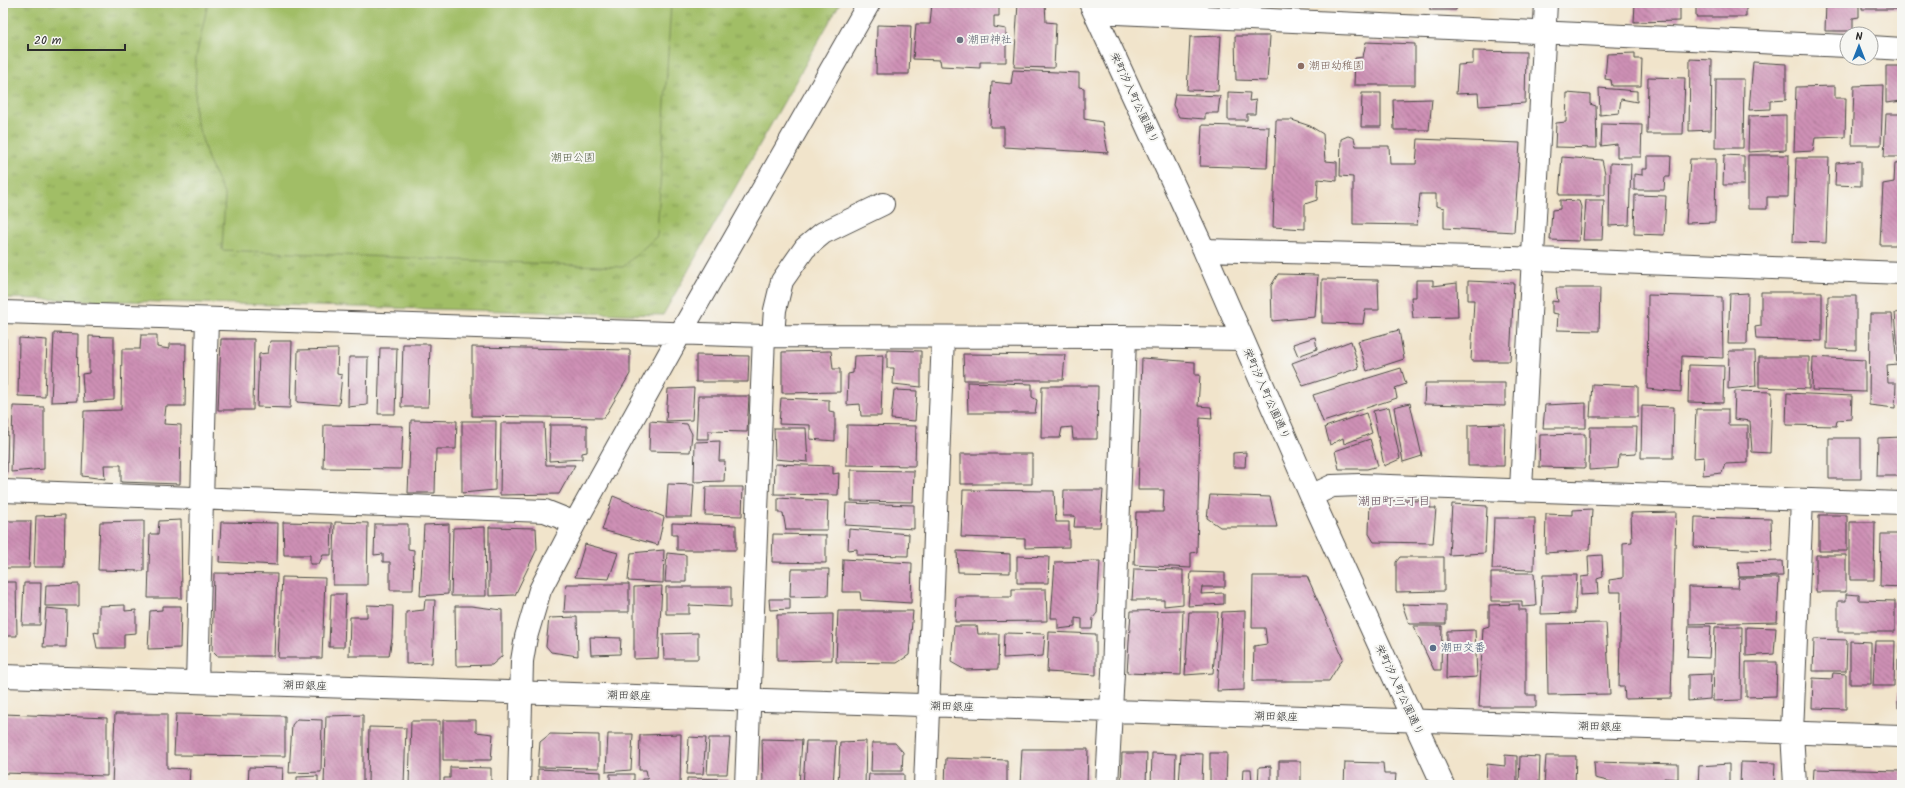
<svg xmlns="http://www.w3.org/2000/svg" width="1905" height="788" viewBox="0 0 1905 788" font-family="Kalam,'Klee One',sans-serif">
  <defs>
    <pattern id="park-tufts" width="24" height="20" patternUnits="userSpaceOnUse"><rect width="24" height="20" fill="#a1be66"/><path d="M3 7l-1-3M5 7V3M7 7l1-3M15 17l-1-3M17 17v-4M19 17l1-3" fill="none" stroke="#839b54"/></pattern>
    <pattern id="building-back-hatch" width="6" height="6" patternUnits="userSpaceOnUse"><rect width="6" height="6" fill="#ce90b5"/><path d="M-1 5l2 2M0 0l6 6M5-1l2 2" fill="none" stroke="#a77693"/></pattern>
  </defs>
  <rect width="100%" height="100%" fill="#f6f6f2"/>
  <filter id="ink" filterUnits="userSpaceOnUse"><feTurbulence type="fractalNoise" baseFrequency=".025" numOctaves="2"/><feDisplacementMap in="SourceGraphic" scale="8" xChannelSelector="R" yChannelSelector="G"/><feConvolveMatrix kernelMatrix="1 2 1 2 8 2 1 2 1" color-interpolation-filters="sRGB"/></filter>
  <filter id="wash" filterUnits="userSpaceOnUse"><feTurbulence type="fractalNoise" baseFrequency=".012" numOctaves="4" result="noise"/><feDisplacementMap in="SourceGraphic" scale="16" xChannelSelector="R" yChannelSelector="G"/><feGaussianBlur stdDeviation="0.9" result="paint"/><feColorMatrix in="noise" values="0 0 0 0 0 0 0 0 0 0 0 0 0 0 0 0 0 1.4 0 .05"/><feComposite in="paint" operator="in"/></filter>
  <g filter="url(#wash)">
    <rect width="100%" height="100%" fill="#f1e4cb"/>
    <path fill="url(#park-tufts)" stroke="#667448" d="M3,3H840L663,315L3,298Z"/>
    <path fill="#a1be66" stroke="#667448" d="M208,3H671L657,236L623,267L222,250L225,196L209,162L195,116L196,57Z"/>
    <g id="blocks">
      <path fill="url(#building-back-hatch)" d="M932,3L999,4V16H994V27L1006,29V62H980V68L941,66L940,60L913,59L916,24H930Z
        M1018,3H1045L1046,22L1056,23L1054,68L1014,67Z
        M1403,3H1426V5H1403Z
        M1430,3H1457L1456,10H1430Z
        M1635,3H1680V21L1634,22Z
        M1696,3H1746V17H1696Z
        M1826,3H1859V17L1853,18V31H1825Z
        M1862,3H1897V9H1862Z
        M877,25L911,26L909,74H876Z
        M1221,36L1218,91L1187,90L1190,37Z
        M1235,36H1270L1267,81L1236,80Z
        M1366,42L1415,44V85H1354L1355,58L1363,57Z
        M1473,51L1526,52L1525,103L1479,106L1478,93L1456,94L1458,65L1473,64Z
        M1635,53V59H1642L1641,86H1612L1611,80L1605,79L1607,54Z
        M1690,59L1712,60L1711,130L1689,131Z
        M1753,62L1786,64V100L1770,101V109L1749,110Z
        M1886,66H1902V101L1886,103Z
        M1013,70L1079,73V87L1084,88V119L1102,122L1108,153L1004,147V127H990L992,82L1011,84Z
        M1648,77L1685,78L1683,134H1647Z
        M1716,79H1744L1743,148H1715Z
        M1883,85L1881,145H1852L1854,86Z
        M1835,86V98H1846L1845,137L1815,138L1813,151L1794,152L1796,87Z
        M1599,88L1637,91V102L1621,99L1619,113L1600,115Z
        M1228,92L1250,93L1249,101L1256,100L1255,114H1247V120H1228Z
        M1362,93H1381V127H1361Z
        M1567,93L1590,95V104L1596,106L1597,148L1555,147L1556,123L1566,122Z
        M1175,94L1220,96L1218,113H1205V119L1179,117L1173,105Z
        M1432,99L1429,130H1394L1393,100Z
        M1886,114H1902V157H1884Z
        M1786,115V150L1748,152L1749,116Z
        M1276,120H1292L1310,126L1323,134L1325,161L1337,162V181L1318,179L1317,200L1305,204V229L1273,227Z
        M1602,124L1642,125L1641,157H1617V144L1601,146Z
        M1202,125L1269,127L1267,168L1200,166Z
        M1348,136L1354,138L1356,146H1389L1390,164H1416L1418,139L1520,143L1514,232L1444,228V208L1436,206V194H1420L1417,225L1353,224V177L1340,176L1341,139Z
        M1724,155L1744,156V185H1723Z
        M1748,155H1789L1788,197H1767V209H1748Z
        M1647,156H1671L1670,177H1665L1664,190H1634V174L1642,175V169H1647Z
        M1562,157L1602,160L1605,173V195H1559Z
        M1796,158H1829L1826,243L1793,242Z
        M1690,159H1716L1715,222L1686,223Z
        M1861,161V186L1835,185L1836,163Z
        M1902,162V245H1880L1883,184L1894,182L1895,163Z
        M1610,163L1631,164L1629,225L1609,226Z
        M1635,195L1666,196L1664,235L1634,234Z
        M1560,200L1579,201L1581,207L1579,241L1550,240L1552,210L1560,209Z
        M1586,200H1604L1602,240H1583Z
        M1278,274L1318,275L1315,317L1272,321L1271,286Z
        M1322,279L1378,280L1379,310H1365L1363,324L1322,323Z
        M1416,280H1433V286L1457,283L1458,317L1413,318L1411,297H1416Z
        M1468,281L1514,283L1510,361H1471L1474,300H1468Z
        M1556,288H1600L1599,331L1557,330L1558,314L1552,313V301L1558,302Z
        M1761,292H1822V341L1756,339L1755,327L1761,326Z
        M1748,293L1747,344H1728L1730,294Z
        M1648,295L1722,297L1723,358L1682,356L1681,392L1647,389Z
        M1828,296H1856V350L1827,349Z
        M1902,312V382H1901L1895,313Z
        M1870,314H1892L1897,364L1887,365L1888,383H1896L1895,408L1869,405Z
        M1399,330L1404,359L1367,371L1358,341Z
        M54,333L78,334L77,401L51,402Z
        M3,335H6V386H3Z
        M141,335H157V347L169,349V344H186L185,406H166L164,424L181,425L180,484L121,482V465H104L105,479L82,476L84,411L121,410L122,349H140Z
        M89,336L114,337V400L84,402L82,374L89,373Z
        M1315,337L1317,349L1298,356L1293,344Z
        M19,338L47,340L45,397L18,396Z
        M221,339H254L253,410H218Z
        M270,341H292L290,408L257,407L259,354L268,353Z
        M1351,341L1359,368L1303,386L1292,363Z
        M403,344H430L428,407H401Z
        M472,347L630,350V374L604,418L472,416Z
        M380,348H397L395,414H378Z
        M338,349L337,374L342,375L339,405L297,402L298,350Z
        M887,350L921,351V387L893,384L894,368H887Z
        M831,351L833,369H840V392L782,393V352Z
        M1729,351H1755L1756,386L1728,389Z
        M963,354L1065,355L1063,380H964Z
        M696,355L749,356L748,382H696Z
        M883,355L881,416H861L860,404L847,405L848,374L853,373L854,356Z
        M349,357H368L367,405L348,407Z
        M1759,357H1809V389L1759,387Z
        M1813,357L1865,360V392L1812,390Z
        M1142,358L1195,362V375H1200L1198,406L1211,407L1212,419L1200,418L1197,552L1191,553V568L1134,565L1136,512H1163L1164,490H1138Z
        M1689,365L1724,366L1723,403L1688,402Z
        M1401,368L1406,384L1395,388L1397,398L1323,422L1313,395Z
        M967,382L1032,384V397L1037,400L1035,413H968Z
        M1425,383H1505V406L1424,404Z
        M1592,384L1638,386V417H1590Z
        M1042,386H1098L1097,439H1073L1072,427L1062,428L1060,438H1041Z
        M694,388L692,420L666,421L668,389Z
        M894,390L917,391L915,421L891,419Z
        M1735,391L1772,392L1770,453L1752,452L1750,421L1734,419Z
        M1787,393L1852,396L1851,419L1837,420L1836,426L1786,425Z
        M698,396H749L747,432L708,431V439H696Z
        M781,398L829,400V411L835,412V441L810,439V425L779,424Z
        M1410,403L1422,456L1403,462L1394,407Z
        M1586,403V428H1543L1545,405Z
        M13,406L44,407V469L11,472Z
        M1642,406L1674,407L1673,458H1641Z
        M1389,407L1400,459L1384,466L1373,411Z
        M1696,409H1728V425H1748V463L1725,464L1722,473L1703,475L1704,457L1694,458Z
        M1366,413L1372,433L1344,444L1343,438L1330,445L1325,427Z
        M3,420H8L7,472H3Z
        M411,420L457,421L456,449H436L435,493H408Z
        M462,421H496L495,490L462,493Z
        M650,421L687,424L692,434L690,452L649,451Z
        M501,423H544L546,465H575L559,494L500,495Z
        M1505,424L1504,466H1468V425Z
        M324,425L403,426L401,469L323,468Z
        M550,425H587V452L582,453V459L549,461Z
        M847,425L916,426L915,466L846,465Z
        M1590,427H1637L1636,454L1619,455L1618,468L1589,470Z
        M774,428H806L808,462L775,459Z
        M1585,434V468L1539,467L1540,435Z
        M1902,437V476H1877L1878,438Z
        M1829,438H1861V479H1829Z
        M1370,439L1378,466L1367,469H1339L1335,451Z
        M720,441L719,461H725L724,481L694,482L695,442Z
        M1246,452L1245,467H1233V453Z
        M960,454H1032V484H960Z
        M775,464L833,466V474L839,473L838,495L774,494Z
        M851,470L914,471L913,502L851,501Z
        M668,484L694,485L692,517H666Z
        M706,487H743L742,516L705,515Z
        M963,490L1054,491L1056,522H1069V547L1025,548V539L961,537Z
        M1064,490H1103L1100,527H1074L1075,516H1063Z
        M1210,495L1270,497L1277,527H1220L1207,518Z
        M613,496L664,517L658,545L602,530Z
        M778,498L828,501L827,530H786L783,513H778Z
        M1370,500L1430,501V508H1436L1433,543L1374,542L1369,534Z
        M846,503L914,505V529L845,525Z
        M1452,504L1487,506L1485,553L1449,555Z
        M1592,509L1590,550L1545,553L1546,514L1573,515V510Z
        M1676,512L1671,698L1625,699L1624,686H1619L1621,592H1610L1609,580L1623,578V543L1632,542L1631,513Z
        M65,515L64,567H34L36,516Z
        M1819,515H1847V551H1819Z
        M1695,517L1771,519L1772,550L1694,547Z
        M1494,518H1535L1534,570L1492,569Z
        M181,520L182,598H148L150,534H158L159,521Z
        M3,521H31L29,568H3Z
        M144,521V571L98,570L100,522Z
        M221,522L278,523L277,565L219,562Z
        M283,522L332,523L331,555H323L319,564H310V555H284Z
        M335,522L368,523L367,585H333Z
        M1850,522H1875L1874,580H1850Z
        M672,523L736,525V550H677V535H672Z
        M375,524H408V549L414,550L413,590H390V562H383V554L374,555Z
        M449,524L448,594L420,596L424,525Z
        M485,527L486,596H451L453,528Z
        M489,527L536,528L537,549L515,595L489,596Z
        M849,529L909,534L908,556L857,555V549L848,550Z
        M773,534L826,535V563L772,562Z
        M1881,534H1902V587L1880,586Z
        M585,544L618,553L609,579L575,577Z
        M664,550L663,583L628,581L631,553Z
        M957,551L1010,554V573L958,572Z
        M667,553L686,555V582H665Z
        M1602,555L1603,577L1597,579L1598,594L1581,595V577L1589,576L1588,556Z
        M1816,555H1846V592H1816Z
        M1017,556L1049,557L1048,583H1017Z
        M1400,557H1444V591L1396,592V562Z
        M843,559L912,563L911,603L861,600L860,592H842Z
        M1100,561L1097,613L1093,618L1092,629H1082V619L1075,618V627L1058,629V618H1051L1055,562Z
        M1782,561L1783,576L1739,577L1738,562Z
        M791,569H829L828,596L790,597Z
        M1134,569L1183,570V604L1164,606V600H1132Z
        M1191,572L1225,573V587H1202L1201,594L1224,593V604L1188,606Z
        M214,573L277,574L274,656H217L212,651Z
        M1491,573H1534L1536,606L1522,607V601H1491Z
        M1543,575H1577L1575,613L1541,614Z
        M1253,576H1307L1343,658L1329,681H1253L1254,646L1267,644L1265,628H1252Z
        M282,577L325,578L322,658H278Z
        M1739,578H1779L1777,622L1689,624V587L1738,588Z
        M3,582H16L17,636H3Z
        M24,583H41L40,625H22Z
        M79,584V606H45L46,585Z
        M566,584H629V612H564Z
        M662,586L658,658L634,659V587Z
        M666,587H731V607L689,605V614H666Z
        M1012,589H1046L1047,621L955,622L956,597H1012Z
        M331,594H346L344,647H329Z
        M1846,594L1859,595V600L1895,601V632H1838V601H1846Z
        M1900,598H1902V655H1900Z
        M769,599H790V609L770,610Z
        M425,600H435L432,663L406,664V612L424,610Z
        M1402,604L1446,605V624H1409Z
        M1519,604V610H1526V695H1536V707H1479L1483,628L1489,626V605Z
        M125,605V611L136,610V633L124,634V648H97L94,632L99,633V606Z
        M367,605L393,606L392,638L389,656H349L350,617H367Z
        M162,606H181L180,648L148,649L150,611L162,610Z
        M455,606H471L502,610V656L492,665L456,666Z
        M46,608L67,610L66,647H43Z
        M1183,610L1181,675L1127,673L1131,611Z
        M838,611H913L909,655L897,663L836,662Z
        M1245,611L1244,690L1217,691L1222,612Z
        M1189,612H1218L1213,673L1185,675Z
        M833,614L832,660L777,661V615Z
        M577,617L578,656L551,652L546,646L549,618Z
        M1606,623L1610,694L1548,695L1547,624Z
        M954,626H977L978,634H999L998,669L965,670L951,662Z
        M1413,626H1442L1441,670H1434Z
        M1689,626H1711L1709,658L1687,657Z
        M1715,627H1742L1741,700L1713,701Z
        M1746,627L1776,628L1774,654L1746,656Z
        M1475,630L1477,677L1446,679L1447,631Z
        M1049,632L1096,634V675L1047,672Z
        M698,633V659H664L663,634Z
        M1004,633L1045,634L1043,656L1003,658Z
        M590,637L621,638L620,654L591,655Z
        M1814,639L1847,640L1846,671H1813Z
        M1850,641L1871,642V684H1850Z
        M1875,641H1895L1894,686H1873Z
        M1898,659H1902V708H1898Z
        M1746,662H1777L1776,696L1746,697Z
        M1833,673L1846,674V709L1812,708L1813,678L1832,679Z
        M1711,674L1710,699L1688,701V675Z
        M3,711L4,714L107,718V776L3,773Z
        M115,714H167V768L190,769L189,785H112Z
        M176,714L285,716V756L174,755Z
        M363,715V785H324L326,716Z
        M297,719L322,720L321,772L289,773L292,725Z
        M443,720H476V732L493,734L491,760H443Z
        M411,721H440V785H409Z
        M369,727L406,728L404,785H368Z
        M550,734L599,735V768L538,767L540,742Z
        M608,734H633L631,770L606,772Z
        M681,734L680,785H642V779H648L646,770H639L640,735Z
        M689,737L706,738L703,774H687Z
        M709,738H730L727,774H707Z
        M762,739L802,740L799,785H763Z
        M806,741H836L833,785H803Z
        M866,741L865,785H838L840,742Z
        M872,743H895L903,752L902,771H871Z
        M1022,749H1088L1087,785H1020Z
        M1122,753H1147L1146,785H1121Z
        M1152,753L1176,754L1175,785H1151Z
        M1181,753L1203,754L1202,785H1179Z
        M1210,753H1227L1226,785H1210Z
        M1505,755L1517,756V785L1486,784L1487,764L1505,766Z
        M1520,756L1540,757L1539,785H1519Z
        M1546,756H1576L1575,785H1544Z
        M946,758L1007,760V785H945Z
        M1279,761H1301V785H1279Z
        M1345,762L1383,763L1384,774H1396L1395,785H1344Z
        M1594,762L1678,764V779L1664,778V785H1609L1612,782L1595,778Z
        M1741,762L1775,763L1774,785H1740Z
        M1729,764V785H1698L1699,766Z
        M1271,766V785H1242L1243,769H1251L1252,783L1258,784L1259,767Z
        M249,767L283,768L282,785H248Z
        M450,767L491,768V785H444V778H450Z
        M538,769L601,772V785H538Z
        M1814,769L1902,771V785H1813Z
        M610,774H634V785H610Z
        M869,774H904V785H868Z
        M318,776V785H297V777Z
        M687,778L728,779V785H687Z"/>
    </g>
  </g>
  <g filter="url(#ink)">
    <use href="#blocks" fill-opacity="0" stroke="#494743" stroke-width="1"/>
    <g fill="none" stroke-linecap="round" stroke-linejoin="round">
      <g stroke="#494743" stroke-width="24">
        <path id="minor" d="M1090,3L1204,250L1311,496L1443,785
          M1094,12L1847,46
          M1871,47L1902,49
          M1204,250L1512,258L1902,273
          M3,312L764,336L1125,337L1242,339
          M773,336L775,310L782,281L805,248L823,233L883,204
          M1521,489L1546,3
          M3,491L545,511L575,523
          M1311,496L1332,486L1360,485L1902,503
          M3,676L1902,736
          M197,682L207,319
          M519,785L522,661L526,637L540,590L575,523L680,334L869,3
          M746,785L764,336
          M925,785L943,337
          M1107,785L1113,673L1125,337
          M1795,785L1792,732L1802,500"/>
      </g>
      <use href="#minor" stroke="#fff" stroke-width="22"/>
    </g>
  </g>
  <circle fill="#6b7280" stroke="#f6f6f2" stroke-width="1.5" cx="960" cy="40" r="4"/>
  <circle fill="#8d6e63" stroke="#f6f6f2" stroke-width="1.5" cx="1301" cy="66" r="4"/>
  <circle fill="#5c6f8a" stroke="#f6f6f2" stroke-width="1.5" cx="1433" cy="648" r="4"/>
  <g text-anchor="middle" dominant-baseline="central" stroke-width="4" stroke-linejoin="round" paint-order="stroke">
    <g font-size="11" fill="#5b616d" stroke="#f6f6f2" text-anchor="start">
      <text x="968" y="40">潮田神社</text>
    </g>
    <g font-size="11" fill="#785e54" stroke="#f6f6f2" text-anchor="start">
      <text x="1309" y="66">潮田幼稚園</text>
    </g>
    <g font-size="11" fill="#2b2b2b" stroke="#f6f6f2">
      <text transform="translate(1134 98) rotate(65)">栄町汐入町公園通り</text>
      <text transform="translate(1266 394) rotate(66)">栄町汐入町公園通り</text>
      <text transform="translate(305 686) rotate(2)">潮田銀座</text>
      <text transform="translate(1399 690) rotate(65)">栄町汐入町公園通り</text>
      <text transform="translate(629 696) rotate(2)">潮田銀座</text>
      <text transform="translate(952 707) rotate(2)">潮田銀座</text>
      <text transform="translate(1276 717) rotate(2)">潮田銀座</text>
      <text transform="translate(1600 727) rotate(2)">潮田銀座</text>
    </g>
    <g font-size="11" fill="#4e573d" stroke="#f6f6f2">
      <text x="573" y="158">潮田公園</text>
    </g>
    <g font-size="11" fill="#4e5e75" stroke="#f6f6f2" text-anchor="start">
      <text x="1441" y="648">潮田交番</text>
    </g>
    <g font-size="12" fill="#644e5b" stroke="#f6f6f2">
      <text x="1394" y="501">潮田町三丁目</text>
    </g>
  </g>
  <rect width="1905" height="788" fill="none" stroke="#f6f6f2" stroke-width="16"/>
  <g transform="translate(1859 46)"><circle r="19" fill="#f6f6f2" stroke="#a5a5a2"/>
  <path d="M0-3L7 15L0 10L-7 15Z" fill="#1f6fb2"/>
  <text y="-6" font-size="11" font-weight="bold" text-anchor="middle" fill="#2b2b2b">N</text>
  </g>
  <path d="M28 44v6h97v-6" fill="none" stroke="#2b2b2b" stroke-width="2"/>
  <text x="34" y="44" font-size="12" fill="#2b2b2b" stroke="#f6f6f2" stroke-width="3" paint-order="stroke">20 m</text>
</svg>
